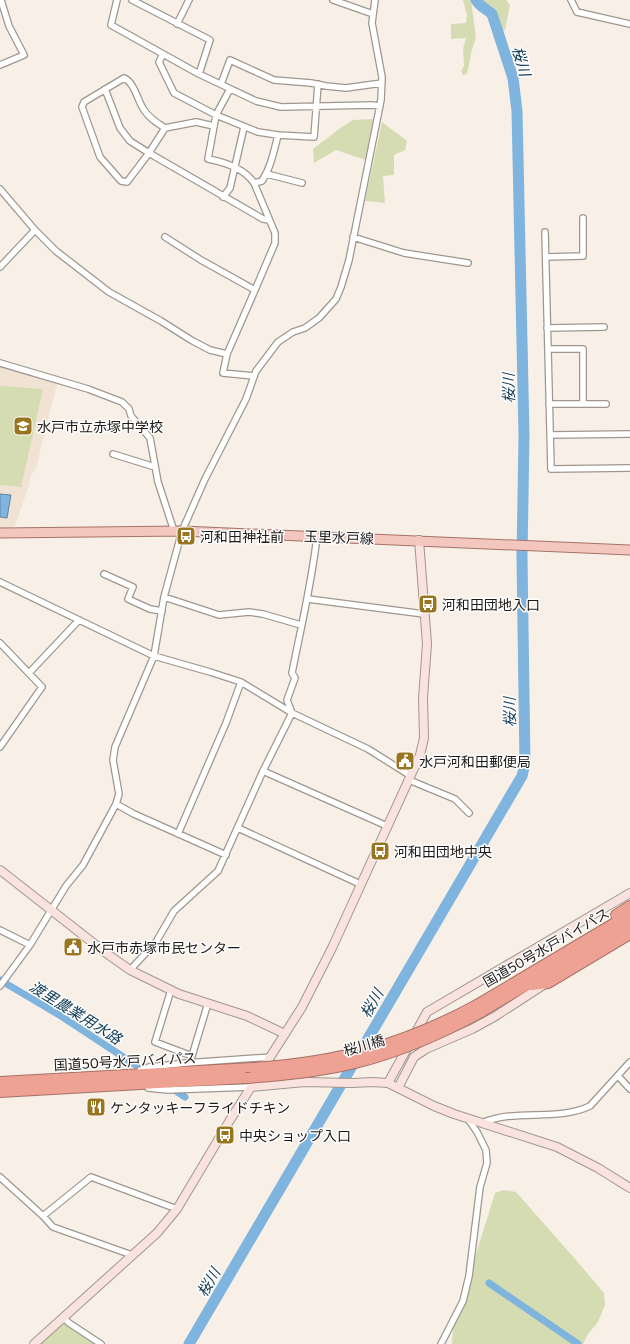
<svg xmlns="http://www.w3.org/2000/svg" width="630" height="1344" viewBox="0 0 630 1344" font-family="Commissioner,'Noto Sans JP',sans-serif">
  <rect width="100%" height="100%" fill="#f8f0e7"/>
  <path fill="#f0e3d4" d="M0,366L57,384L36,468L33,473L31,474L29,485L15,526L11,528H0Z"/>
  <path fill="#d5dcb2" d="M463,0H471L476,38L472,49L467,74L463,75L461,71L464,66L463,49L466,38L451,39V24L466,23L467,15Z
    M479,0H506L510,5L505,30L503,31L496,10L492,6L481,3Z
    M373,119L365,160L336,150L314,163L313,149L339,129L353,120Z
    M382,122L407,141L405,150L394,155V175L383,176L385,203L365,201Z
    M0,386L43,389L21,487L0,485Z
    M503,1190L516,1192L576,1260L604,1293L605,1305L598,1322L588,1334L583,1344H452L453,1328L495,1193Z
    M62,1322L94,1344H39Z"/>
  <path fill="#7eb4de" stroke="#6186a2" d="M0,494L11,495L7,518L0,517Z"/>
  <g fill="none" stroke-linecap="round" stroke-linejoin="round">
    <path stroke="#7eb4de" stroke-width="7" d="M0,980L61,1016L137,1066
      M173,1089L185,1097
      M489,1283L578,1344"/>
    <path stroke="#7eb4de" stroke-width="11" d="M189,1344L522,776L525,764L522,557L524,435L517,111L513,78L492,14C487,9 480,7 476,0"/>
    <g stroke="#9f978f" stroke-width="8">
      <path id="street" d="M117,0L111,25L199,74L256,101L281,107L372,105L380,106
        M132,0L210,40L199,74
        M333,0L373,14
        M571,0L577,12L630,24
        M177,24L189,0
        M163,54L159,62L174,93L216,115L258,132L278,135L314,137L318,84
        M0,65L24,55L9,26L1,0
        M221,84L230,60L274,80L311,83L326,86L346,88L382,83
        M105,89L120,128L130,141L149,153L263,219L269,220
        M230,89L216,115L208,159C224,162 244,168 254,183L275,233V243L255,290
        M165,128C157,123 149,118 144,110C137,100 135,83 124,78L84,102L82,107L100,157L121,181L127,182L149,153L165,128L196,122L214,126
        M267,174L302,183
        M254,183L262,181C271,167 274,151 278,135
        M0,189L35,230L56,251L109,292L161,321L191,340L210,350L227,354L223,373L254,376
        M223,197L230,188L244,127
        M545,232L551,469L630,468
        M165,237L201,260L255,290L227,354
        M353,237L404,253L468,263
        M546,257L583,256V218
        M0,267L35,230
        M547,328L604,327
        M548,349H583V404
        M0,363L88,389L122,402L129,409L131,416L150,438L158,482L174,531
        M549,404H606
        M550,435L630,434
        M113,454L155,467
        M104,574L133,587L128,599L150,609L162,611
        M0,582L154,656L210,672L241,682L292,713L368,749L411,776
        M164,597L219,615L249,612L263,614L301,625
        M308,599L424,614
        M0,643L42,687L0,747
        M29,673L79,620
        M263,771L387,826
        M409,780L455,799L469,813
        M116,804L134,814L226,855
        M238,828L360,884
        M178,834L226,723L241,682
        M0,930L30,945
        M130,970L156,942L174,911L218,871L263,771L292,713L287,700L295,678L292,673C301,627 312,582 317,536
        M0,986L30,945L66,886L83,865L116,804L119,794L113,760L115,747L154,656L164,597L182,531L205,479L246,399L256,371L278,342L293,332L305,328L319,318L336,299L341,287L349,260L381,100L382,77L372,23L375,0
        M171,990L155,1042L192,1056L208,1003
        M138,1074L140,1070L149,1067L186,1063L271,1057
        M618,1076L630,1089
        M148,1088L168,1090L251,1087
        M482,1123C516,1108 556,1122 590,1106L630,1062
        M0,1177L43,1216L53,1227L132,1255
        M43,1216L91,1177L177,1209
        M63,1317L69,1323L101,1344
        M441,1344L463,1301L469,1276L480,1187L487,1163L486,1150L477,1132L468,1119"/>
    </g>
    <g stroke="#9f978f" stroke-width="10">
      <path id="secondary" d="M0,870L106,953L130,970L179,994L247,1016L285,1034
        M388,1083L427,1012L630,893
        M251,1087L305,1082L352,1083L373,1082L388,1083L434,1106L454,1114L557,1147L598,1168L630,1188
        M398,1088L414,1057L426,1049L472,1029L494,1017L545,984
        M34,1344L157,1233L177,1209L230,1120L302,1007L332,948L420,755L424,738L423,698L427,644L419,540"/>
    </g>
    <g stroke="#a47268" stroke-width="11">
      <path id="primary" d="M0,533L182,531L630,550"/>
    </g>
    <g stroke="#a47268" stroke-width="12">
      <path id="highway" d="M616,915L630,906
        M532,985L548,983L630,934
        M477,1005L630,914
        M481,1012L630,924
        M0,1082L252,1068
        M0,1092L246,1078"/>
    </g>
    <use href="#street" stroke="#fff" stroke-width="5.5"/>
    <use href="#secondary" stroke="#fae3df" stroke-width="8"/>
    <use href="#primary" stroke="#f4c7be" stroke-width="9"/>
    <use href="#highway" stroke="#eda293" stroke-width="10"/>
    <g stroke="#a47268" stroke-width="12" stroke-linecap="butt">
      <path id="highway-bridge" d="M252,1068C336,1063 403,1045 477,1005
        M246,1078C283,1075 319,1072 355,1063C399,1052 441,1034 481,1012"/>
    </g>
    <use href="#highway-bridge" stroke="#eda293" stroke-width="10"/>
  </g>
  <defs>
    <g id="school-square" transform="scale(1)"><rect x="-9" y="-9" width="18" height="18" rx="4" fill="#997520" stroke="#fefefe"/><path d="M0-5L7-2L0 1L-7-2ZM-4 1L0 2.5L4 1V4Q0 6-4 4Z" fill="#fff"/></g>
    <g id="bus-square" transform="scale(1)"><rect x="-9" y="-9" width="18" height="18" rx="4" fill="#997520" stroke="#fefefe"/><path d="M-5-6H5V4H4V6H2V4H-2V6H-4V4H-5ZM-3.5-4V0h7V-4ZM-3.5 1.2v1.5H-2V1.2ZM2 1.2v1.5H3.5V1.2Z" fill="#fff"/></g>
    <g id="civic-square" transform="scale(1)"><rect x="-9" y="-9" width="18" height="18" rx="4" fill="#997520" stroke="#fefefe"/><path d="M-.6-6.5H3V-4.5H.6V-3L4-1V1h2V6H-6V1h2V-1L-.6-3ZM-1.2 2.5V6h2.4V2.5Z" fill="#fff"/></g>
    <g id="restaurant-square" transform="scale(1)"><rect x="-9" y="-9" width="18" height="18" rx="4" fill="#997520" stroke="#fefefe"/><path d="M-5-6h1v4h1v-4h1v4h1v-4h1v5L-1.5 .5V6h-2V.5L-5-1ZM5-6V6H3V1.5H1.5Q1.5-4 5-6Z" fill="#fff"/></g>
  </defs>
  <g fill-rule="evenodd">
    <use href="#school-square" x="23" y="426"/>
    <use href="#bus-square" x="186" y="536"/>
    <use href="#bus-square" x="428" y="604"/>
    <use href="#civic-square" x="405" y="761"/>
    <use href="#bus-square" x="380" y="851"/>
    <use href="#civic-square" x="73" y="947"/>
    <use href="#restaurant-square" x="96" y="1107"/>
    <use href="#bus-square" x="225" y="1135"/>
  </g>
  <g text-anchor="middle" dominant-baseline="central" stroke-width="3" stroke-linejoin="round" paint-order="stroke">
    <g font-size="14" fill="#1d1a17" stroke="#fefefe" text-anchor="start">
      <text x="37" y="426">水戸市立赤塚中学校</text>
      <text x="200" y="536">河和田神社前</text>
      <text x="442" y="604">河和田団地入口</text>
      <text x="419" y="761">水戸河和田郵便局</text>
      <text x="394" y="851">河和田団地中央</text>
      <text x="87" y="947">水戸市赤塚市民センター</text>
      <text x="110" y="1107">ケンタッキーフライドチキン</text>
      <text x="239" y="1135">中央ショップ入口</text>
    </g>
    <g font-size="14" fill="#1d1a17" stroke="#fefefe">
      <text transform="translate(339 537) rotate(2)">玉里水戸線</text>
      <text transform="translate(546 947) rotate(-30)">国道50号水戸バイパス</text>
      <text transform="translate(364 1045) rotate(-16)">桜川橋</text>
      <text transform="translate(125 1061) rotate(-3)">国道50号水戸バイパス</text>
    </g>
    <g font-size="15" font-style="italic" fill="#0f3a56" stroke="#fefefe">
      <text transform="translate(522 61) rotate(74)">桜川</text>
      <text transform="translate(508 388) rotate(-91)">桜川</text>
      <text transform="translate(509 712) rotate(-91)">桜川</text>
      <text transform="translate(371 1003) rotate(-60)">桜川</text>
      <text transform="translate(76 1012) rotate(32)">渡里農業用水路</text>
      <text transform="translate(208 1282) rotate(-60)">桜川</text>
    </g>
  </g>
</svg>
